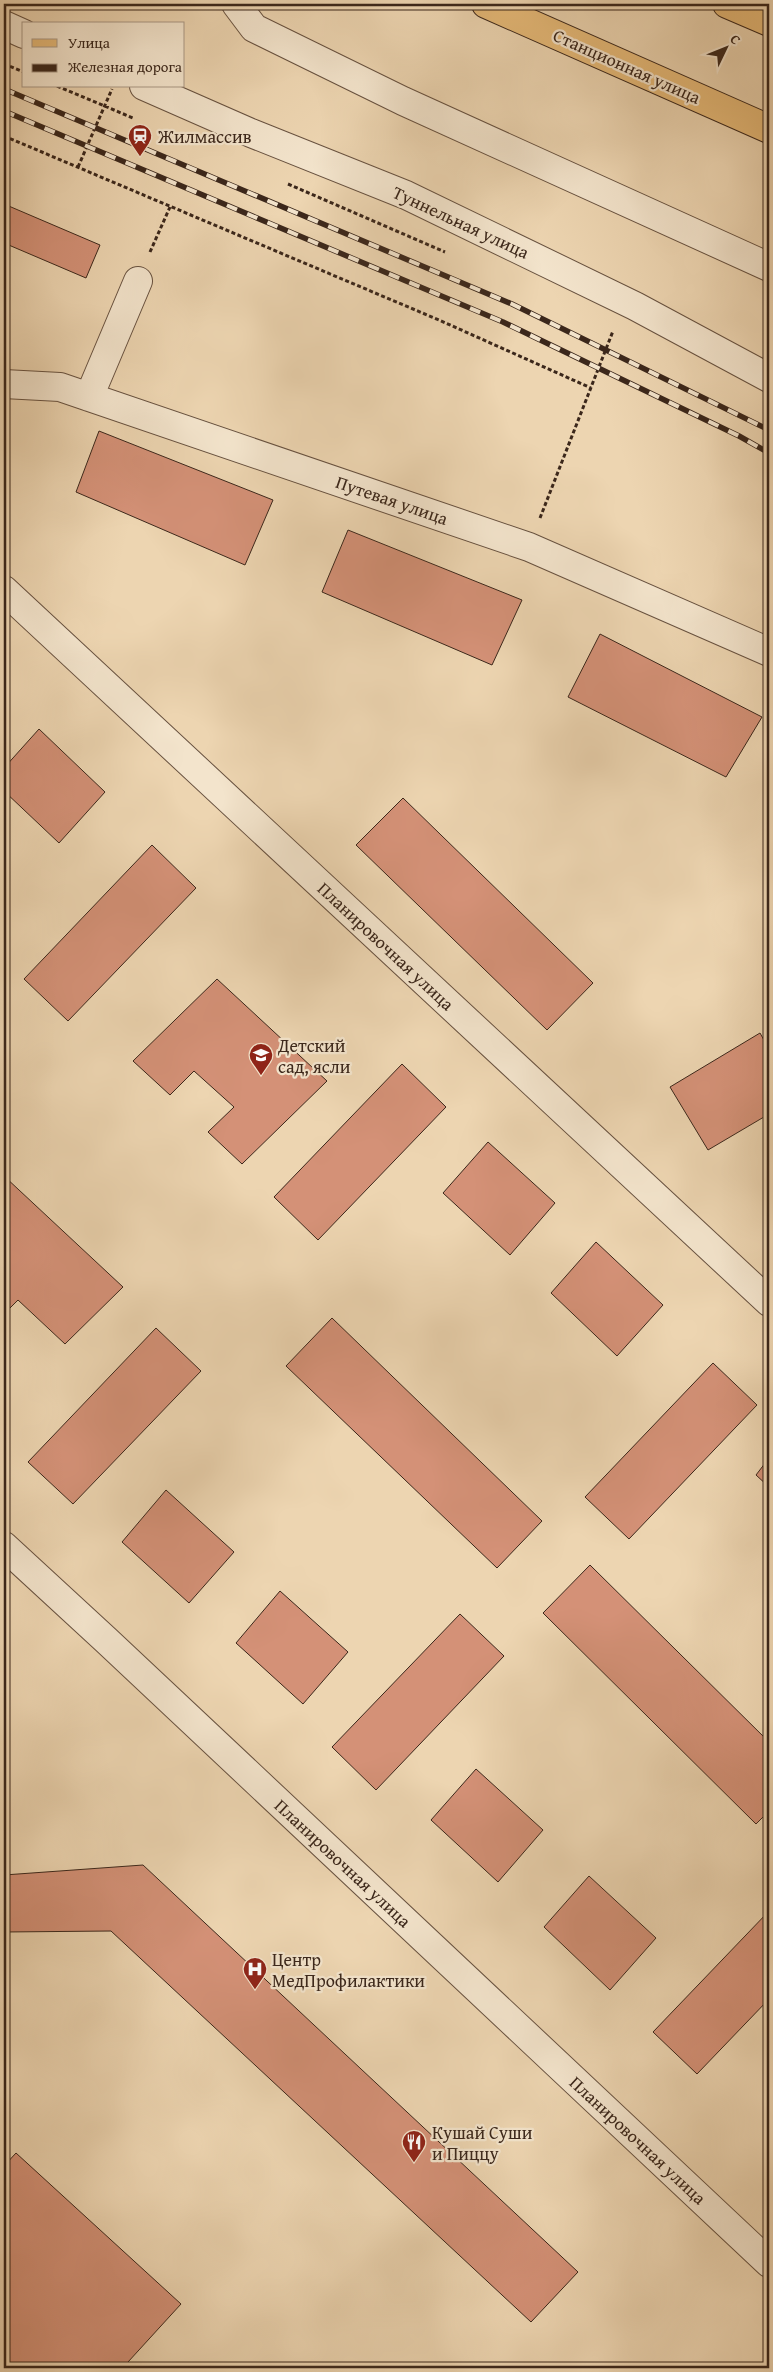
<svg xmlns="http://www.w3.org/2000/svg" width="773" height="2372" viewBox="0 0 773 2372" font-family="'Gentium Book Plus',serif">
  <rect width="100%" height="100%" fill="#edd5b1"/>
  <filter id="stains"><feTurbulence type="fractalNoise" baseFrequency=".004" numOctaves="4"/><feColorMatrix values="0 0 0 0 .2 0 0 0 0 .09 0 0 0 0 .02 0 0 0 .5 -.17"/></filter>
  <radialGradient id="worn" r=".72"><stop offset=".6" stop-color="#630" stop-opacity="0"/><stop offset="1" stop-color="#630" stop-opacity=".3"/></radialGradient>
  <path fill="#d49177" stroke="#3b271b" d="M4,204L100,245L86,278L4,243Z
    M99,431L273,500L245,565L76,492Z
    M348,530L522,600L492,665L322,592Z
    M600,634L762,717L726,777L568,697Z
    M39,729L105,792L59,843L4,791V768Z
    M403,798L593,983L547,1030L356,845Z
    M152,845L196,888L68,1021L24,979Z
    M217,979L327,1081L242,1164L208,1132L234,1107L194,1071L170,1095L133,1061Z
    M760,1033L769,1049V1114L708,1150L670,1087Z
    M402,1064L446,1107L318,1240L274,1197Z
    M488,1142L555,1203L510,1255L443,1193Z
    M4,1176L123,1287L65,1344L18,1300L4,1314Z
    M596,1242L663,1305L617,1356L551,1293Z
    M332,1318L542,1521L497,1568L286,1366Z
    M156,1328L201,1371L73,1504L28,1462Z
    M713,1363L757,1405L629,1539L585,1497Z
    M769,1458V1487L756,1475Z
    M166,1490L234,1552L189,1603L122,1542Z
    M590,1565L769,1742V1811L756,1824L543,1613Z
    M280,1591L348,1652L303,1704L236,1643Z
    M460,1614L504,1656L376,1790L332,1747Z
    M476,1769L543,1830L498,1882L431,1820Z
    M143,1865L578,2272L531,2322L111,1931L4,1932V1875Z
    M589,1876L656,1938L610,1990L544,1927Z
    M769,1911V1999L697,2074L653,2032Z
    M16,2153L181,2304L128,2362L135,2368H4V2166Z"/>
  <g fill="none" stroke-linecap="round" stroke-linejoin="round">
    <g stroke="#685240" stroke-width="30">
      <path id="minor" d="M236,4L254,28L403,101L769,267
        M4,25L24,34
        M144,86L251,133L406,195L635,306L769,378
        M4,384L60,387L529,547L769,652
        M89,397L138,281
        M4,590L769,1302
        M4,1546L106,1640L769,2263"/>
    </g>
    <g stroke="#3b271b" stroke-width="30">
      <path id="major" d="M486,4L769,129
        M727,4L769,22"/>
    </g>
    <path stroke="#3b271b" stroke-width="3" stroke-dasharray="4 2.5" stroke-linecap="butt" d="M4,64L24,72
      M57,86L133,118
      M4,136L439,320L591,388
      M78,167L112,89
      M288,184L445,252
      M150,252L170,207
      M540,518L613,331"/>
    <use href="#minor" stroke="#f3e4cc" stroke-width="28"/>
    <use href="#major" stroke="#e6ba78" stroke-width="28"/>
    <g stroke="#3b271b" stroke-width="5.5">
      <path id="rail" d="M4,89L512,304L769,430
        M4,111L503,322L739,436L769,453"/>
    </g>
    <use href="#rail" stroke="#f3e4cc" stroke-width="4" stroke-dasharray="11" stroke-linecap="butt"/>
  </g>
  <defs>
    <g id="station-pin" transform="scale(1.25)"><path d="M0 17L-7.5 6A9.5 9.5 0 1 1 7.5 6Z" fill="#8f2418" stroke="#f3e4cc"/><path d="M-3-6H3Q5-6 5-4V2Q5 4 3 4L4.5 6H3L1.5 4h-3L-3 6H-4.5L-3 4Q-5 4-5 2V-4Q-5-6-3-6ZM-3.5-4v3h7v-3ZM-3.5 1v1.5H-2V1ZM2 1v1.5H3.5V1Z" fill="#fff"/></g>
    <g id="school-pin" transform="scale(1.25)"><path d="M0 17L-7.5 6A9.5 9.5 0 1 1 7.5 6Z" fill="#8f2418" stroke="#f3e4cc"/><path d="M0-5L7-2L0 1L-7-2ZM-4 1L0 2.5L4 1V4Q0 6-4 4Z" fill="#fff"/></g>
    <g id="hospital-pin" transform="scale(1.25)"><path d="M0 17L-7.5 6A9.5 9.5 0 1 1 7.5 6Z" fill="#8f2418" stroke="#f3e4cc"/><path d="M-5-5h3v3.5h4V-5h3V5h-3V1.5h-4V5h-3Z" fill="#fff"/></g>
    <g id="restaurant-pin" transform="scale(1.25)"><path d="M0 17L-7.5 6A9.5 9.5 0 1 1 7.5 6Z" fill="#8f2418" stroke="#f3e4cc"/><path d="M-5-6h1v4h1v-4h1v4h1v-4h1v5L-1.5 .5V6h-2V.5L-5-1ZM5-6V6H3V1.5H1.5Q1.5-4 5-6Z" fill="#fff"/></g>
  </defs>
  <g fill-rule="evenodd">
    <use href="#station-pin" x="140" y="136"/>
    <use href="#school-pin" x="261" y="1055"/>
    <use href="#hospital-pin" x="255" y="1969"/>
    <use href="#restaurant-pin" x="414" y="2142"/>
  </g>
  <g text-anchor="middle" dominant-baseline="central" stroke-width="4.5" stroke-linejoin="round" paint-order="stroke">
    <g font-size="18" fill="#3b271b" stroke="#f3e4cc">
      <text transform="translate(627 66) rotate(24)">Станционная улица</text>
      <text transform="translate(461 222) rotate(25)">Туннельная улица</text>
      <text transform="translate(392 500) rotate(19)">Путевая улица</text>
      <text transform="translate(386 946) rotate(43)">Планировочная улица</text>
      <text transform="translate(343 1863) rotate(43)">Планировочная улица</text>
      <text transform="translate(638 2140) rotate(43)">Планировочная улица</text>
    </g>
    <g font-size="18" fill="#3b271b" stroke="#f3e4cc" text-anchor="start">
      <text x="158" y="136">Жилмассив</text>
      <text x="278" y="1045">Детский<tspan x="278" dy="21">сад, ясли</tspan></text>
      <text x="272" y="1959">Центр<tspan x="272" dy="21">МедПрофилактики</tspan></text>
      <text x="432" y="2132">Кушай Суши<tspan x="432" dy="21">и Пиццу</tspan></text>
    </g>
  </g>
  <rect width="773" height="2372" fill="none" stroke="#edd5b1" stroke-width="20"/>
  <rect x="5" y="5" width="763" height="2362" fill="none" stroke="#3b271b" stroke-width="2.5"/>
  <rect x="10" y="10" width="753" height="2352" fill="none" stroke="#3b271b"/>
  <rect x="22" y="22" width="162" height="65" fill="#f3e4cc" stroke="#a99885"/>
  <rect x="32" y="39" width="25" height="8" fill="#e6ba78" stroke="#a99885"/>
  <text x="68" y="48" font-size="15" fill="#3b271b">Улица</text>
  <rect x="32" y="64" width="25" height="8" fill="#3b271b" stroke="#a99885"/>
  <text x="68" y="72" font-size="15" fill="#3b271b">Железная дорога</text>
  <g transform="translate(726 48) rotate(47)" stroke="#f3e4cc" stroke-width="4" paint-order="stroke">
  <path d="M0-4L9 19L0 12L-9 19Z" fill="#3b271b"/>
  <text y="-8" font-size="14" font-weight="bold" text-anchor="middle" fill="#3b271b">С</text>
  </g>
  <rect width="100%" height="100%" filter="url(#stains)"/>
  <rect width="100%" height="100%" fill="url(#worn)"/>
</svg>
